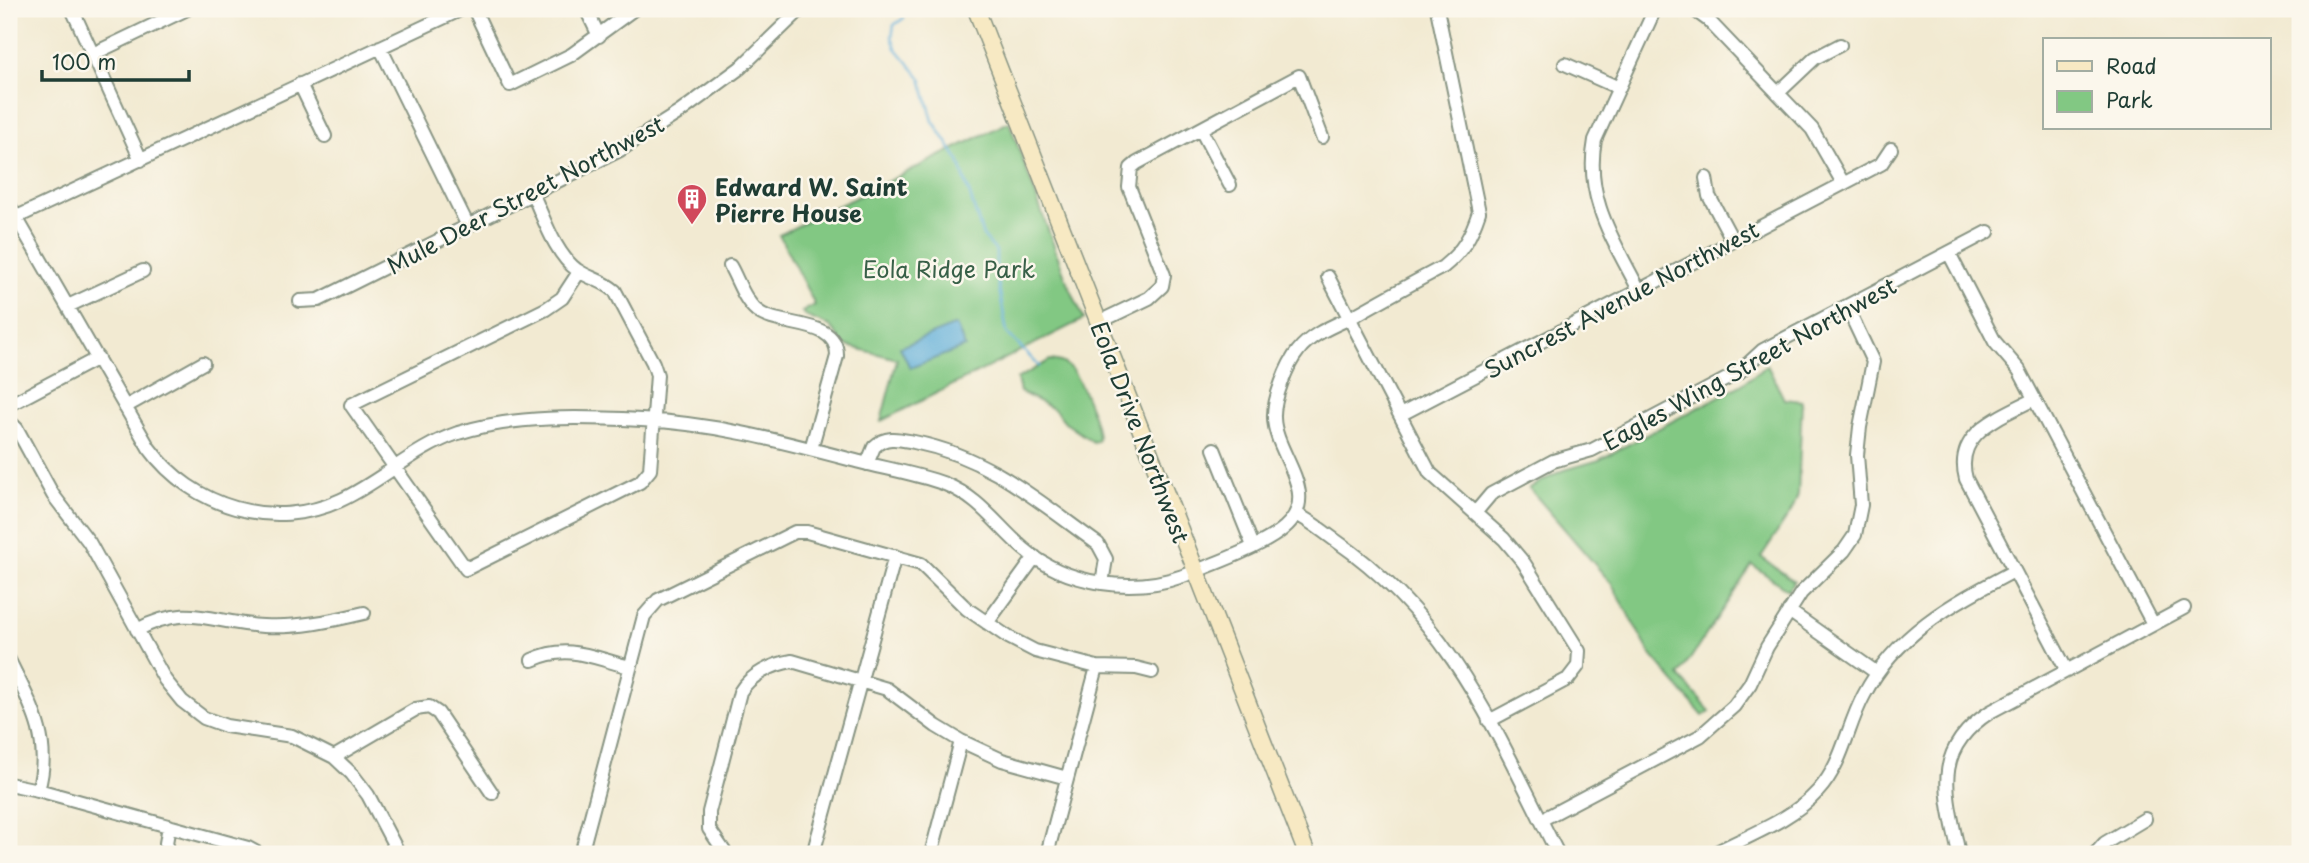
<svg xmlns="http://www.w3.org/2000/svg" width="2309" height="863" viewBox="0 0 2309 863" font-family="'Playpen Sans',sans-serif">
  <rect width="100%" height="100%" fill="#fbf7ec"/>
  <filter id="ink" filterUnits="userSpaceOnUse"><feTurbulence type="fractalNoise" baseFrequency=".0143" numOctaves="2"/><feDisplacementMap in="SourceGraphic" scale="14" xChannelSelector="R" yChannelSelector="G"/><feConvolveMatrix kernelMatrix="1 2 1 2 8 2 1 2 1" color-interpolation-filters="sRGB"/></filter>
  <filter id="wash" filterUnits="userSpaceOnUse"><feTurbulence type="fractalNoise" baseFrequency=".00686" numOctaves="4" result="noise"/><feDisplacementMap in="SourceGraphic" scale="28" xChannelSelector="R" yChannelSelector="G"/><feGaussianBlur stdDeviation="1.57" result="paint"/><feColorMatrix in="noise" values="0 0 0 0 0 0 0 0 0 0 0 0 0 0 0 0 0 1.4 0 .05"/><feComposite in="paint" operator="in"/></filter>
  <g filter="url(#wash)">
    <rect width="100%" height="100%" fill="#f2ead2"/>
    <path fill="#82c883" stroke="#50825c" stroke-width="2" d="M1009,122L1066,279L1084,319L881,421L897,359L844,345L830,326L809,318L802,312L815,305L779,235Z
      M1050,360C1059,361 1064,362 1071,369C1079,379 1102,430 1097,441L1093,442L1067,424L1054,409L1020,392L1017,379Z
      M1767,365L1784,399L1802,401L1798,495L1792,510L1761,557L1794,581L1788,590L1752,565L1679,676L1710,711L1703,716L1651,655L1611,583L1529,488L1561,471L1599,460L1741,385Z"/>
    <path fill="#5faed9" stroke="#3f7686" stroke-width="2" d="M956,325L965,347L910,368L900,347Z"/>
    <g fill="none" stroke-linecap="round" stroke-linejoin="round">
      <path stroke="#5faed9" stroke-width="2.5" d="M904,18L894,25L892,37L896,48L921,78L933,121L959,161L983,236L996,251V271L1007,333L1039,366"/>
    </g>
  </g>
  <g filter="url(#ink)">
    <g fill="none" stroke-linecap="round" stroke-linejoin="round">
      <g stroke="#889483" stroke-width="16">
        <path id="street" d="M72,9L141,160
          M474,9L510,85L571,55L634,9
          M586,9L599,36
          M1693,9L1708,20L1812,129L1843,183
          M380,47L468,226
          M93,54L187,9
          M1565,64L1619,88
          M300,84L325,136
          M1778,93L1815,58L1840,45
          M1201,130L1230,185
          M1706,178L1709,196L1733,241
          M533,195C544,218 555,254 577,270C590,279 603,280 615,291L653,363L657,375L650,470L640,482L466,569L351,405L546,309L562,298L579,272
          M9,205L149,448C192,507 273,532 341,500C382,481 414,448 458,433C515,415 581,417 641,420C716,423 788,443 860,462C888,469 918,474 945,484C980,498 997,526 1024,549C1066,585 1132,594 1183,576C1209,566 1264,546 1284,528C1323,495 1275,455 1274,418C1273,400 1287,364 1298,351C1311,334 1333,326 1352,317C1382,300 1412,283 1443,267C1463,251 1471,236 1479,212L1437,9
          M17,217L462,9
          M1949,253L1995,342L2019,370L2153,624
          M730,266C738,280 744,300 756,310C777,329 838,317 837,356L811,449
          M1328,277L1430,473L1504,539L1524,563L1579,651L1578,666L1568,679L1489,721
          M1639,290C1614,241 1584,198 1595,140L1655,9
          M300,301L319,300L620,150L680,112L740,68L801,9
          M68,306L143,271
          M1099,322L1149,298L1162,286L1164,275L1129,187L1131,168L1137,163L1299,76L1322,137
          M2034,399C2001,417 1953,432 1966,479L2067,671
          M9,405L98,358
          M125,407L203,363
          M1400,415L1881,164L1891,149
          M9,421L17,429L53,495L89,542L165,680L182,701L204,718L226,726L292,736L334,757L352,774L368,795L399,854
          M1214,449L1253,546
          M867,464L874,447C886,435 899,439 914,442C989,457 1038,501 1098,544L1106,559L1102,583
          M1475,513L1491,494L1553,461L1592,450L1738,373L1763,350L1988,232
          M1296,514C1311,521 1322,531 1335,540C1452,620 1496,733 1558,854
          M1789,611L1877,673
          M987,623L1035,557
          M137,630C189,602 210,623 263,626C298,628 331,621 364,613
          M9,660C30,703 53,740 38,790
          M532,660C569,643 593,658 630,667
          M334,757L416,709L429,707L438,713L492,793
          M9,784L38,790L248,848L259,854
          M1541,820L1700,736L1734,706L1750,684L1767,647L1801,593L1844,551L1855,535L1861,505L1857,455L1860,427L1873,362L1847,307
          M169,826L166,843L170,854
          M581,854L644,616L658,600L795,532H807L921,564L967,609L1008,637L1035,651L1097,667L1136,668L1152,672
          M726,854L709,829V812L740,692C750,675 773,664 792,661L887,689L936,726L961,741L1002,760L1067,778
          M813,854L895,556
          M931,854L961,741
          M1047,854L1097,667
          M1713,854C1747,836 1792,820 1818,791C1843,764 1847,726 1864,695C1897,632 1954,603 2014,571
          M1959,854C1947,795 1930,751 1990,712L2184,608
          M2095,854L2105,843L2145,819"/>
      </g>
      <g stroke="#889483" stroke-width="19">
        <path id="secondary" d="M976,9L1307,854"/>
      </g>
      <use href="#street" stroke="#fff" stroke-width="12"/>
      <use href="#secondary" stroke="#f7e9c3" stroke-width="16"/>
    </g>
  </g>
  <defs>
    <g id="building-pin" transform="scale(1.575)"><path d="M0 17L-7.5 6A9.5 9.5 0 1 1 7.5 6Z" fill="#d1495b" stroke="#fbf7ec"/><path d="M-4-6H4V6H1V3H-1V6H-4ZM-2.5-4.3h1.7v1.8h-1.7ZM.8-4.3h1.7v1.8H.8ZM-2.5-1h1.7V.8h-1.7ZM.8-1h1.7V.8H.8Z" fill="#fff"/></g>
  </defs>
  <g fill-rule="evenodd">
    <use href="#building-pin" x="692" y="199"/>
  </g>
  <g text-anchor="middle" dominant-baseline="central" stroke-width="5" stroke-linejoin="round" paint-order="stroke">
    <g font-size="23" font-weight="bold" fill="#1f3d34" stroke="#fbf7ec" text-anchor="start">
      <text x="715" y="186">Edward W. Saint<tspan x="715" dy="26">Pierre House</tspan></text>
    </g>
    <g font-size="23" fill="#1f3d34" stroke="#fbf7ec">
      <text transform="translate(525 194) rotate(-28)">Mule Deer Street Northwest</text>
      <text transform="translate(1621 299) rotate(-28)">Suncrest Avenue Northwest</text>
      <text transform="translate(1749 363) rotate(-29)">Eagles Wing Street Northwest</text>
      <text transform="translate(1141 432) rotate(69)">Eola Drive Northwest</text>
    </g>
    <g font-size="23" fill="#386048" stroke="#fbf7ec">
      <text x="949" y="268">Eola Ridge Park</text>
    </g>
  </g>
  <rect width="2309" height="863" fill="none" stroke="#fbf7ec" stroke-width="35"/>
  <rect x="2043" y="38" width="228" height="91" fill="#fbf7ec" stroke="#a3ada2" stroke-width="2"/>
  <rect x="2057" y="61" width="35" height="10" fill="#f7e9c3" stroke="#a3ada2" stroke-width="2"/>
  <text x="2106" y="74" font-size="21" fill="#1f3d34">Road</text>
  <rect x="2057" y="91" width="35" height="21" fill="#82c883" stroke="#a3ada2" stroke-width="2"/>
  <text x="2106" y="108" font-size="21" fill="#1f3d34">Park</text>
  <path d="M42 70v10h147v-10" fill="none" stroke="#1f3d34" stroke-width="3.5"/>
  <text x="52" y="70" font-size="21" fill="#1f3d34" stroke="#fbf7ec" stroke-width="5" paint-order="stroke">100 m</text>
</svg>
